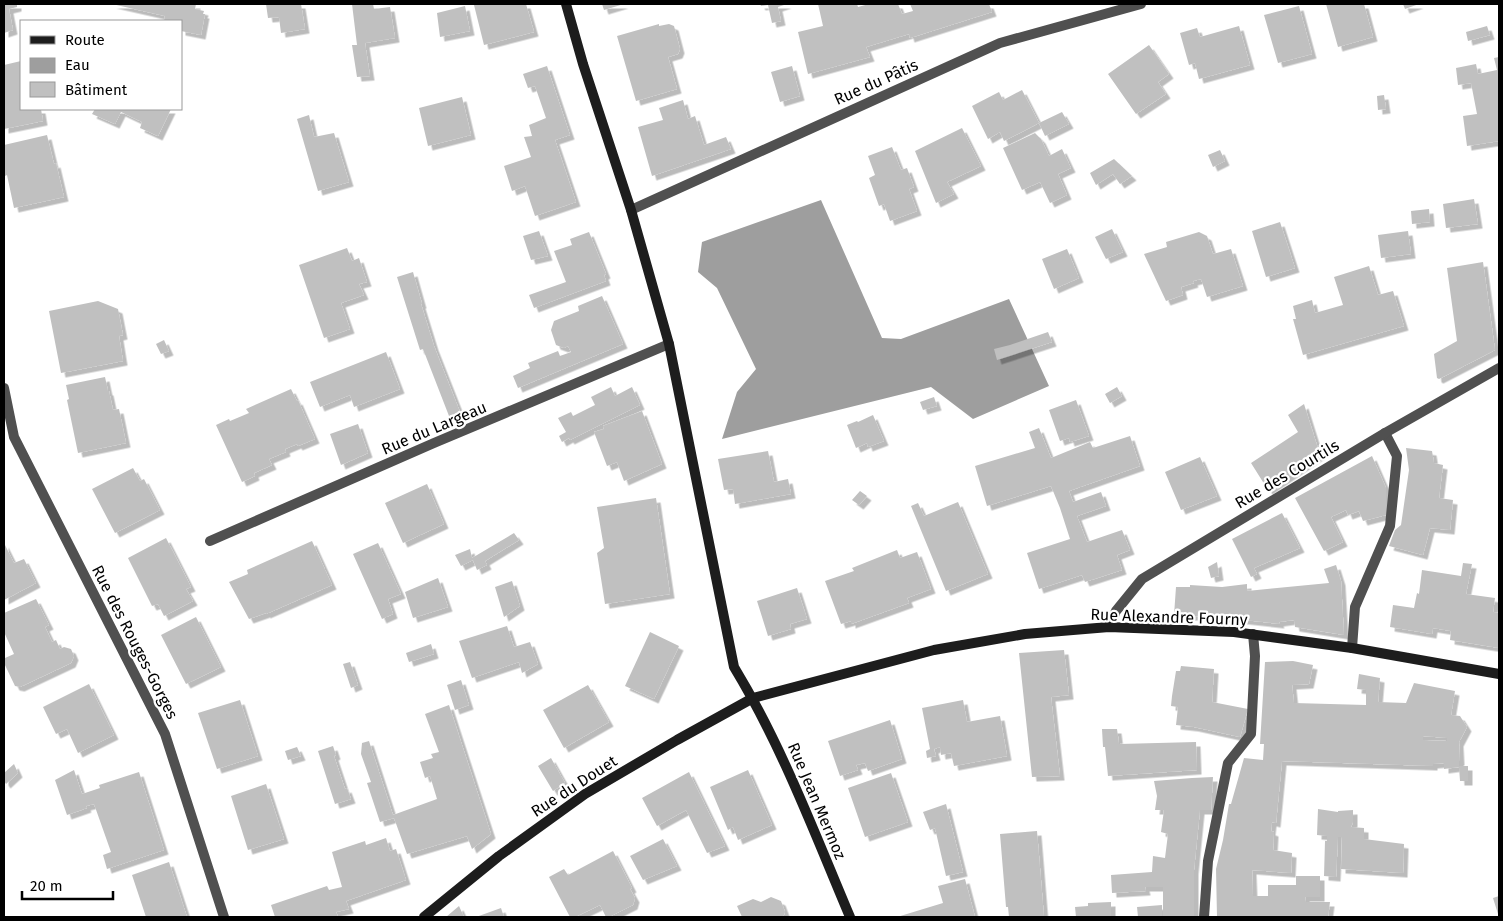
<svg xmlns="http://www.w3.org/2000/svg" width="1503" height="921" viewBox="0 0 1503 921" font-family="'Fira Sans',sans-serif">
  <defs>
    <filter id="shadow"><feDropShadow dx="4.5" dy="4.5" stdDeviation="0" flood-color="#0004"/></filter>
  </defs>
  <rect width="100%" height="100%" fill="#fff"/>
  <path fill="#9e9e9e" d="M821,200L882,338L901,339L1009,299L1049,386L973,419L931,387L722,439L737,392L756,369L717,288L698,272L702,242Z"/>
  <path fill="#c0c0c0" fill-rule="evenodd" filter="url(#shadow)" d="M4,4H17V7L9,9L13,30L4,33Z
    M112,4H196L195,9L204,11L203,14H205L201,35L181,31V21H164L165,16Z
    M266,4H301L305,29L281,33L279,17L268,18Z
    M352,4H373L374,9L390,7L395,38L365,43L370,76L357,77L352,45H357Z
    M478,4H526L534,32L484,45L474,5Z
    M602,4H624L604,10Z
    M760,4H787L778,7L781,21L772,23L768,5L761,6Z
    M818,4H857L858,7L869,4H898L902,14L913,11L910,4H989L992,12L910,38L909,34L866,47L870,57L808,74L798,32L823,26Z
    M1326,4H1364L1373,37L1338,47Z
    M1403,4H1419L1405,9Z
    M465,6L470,31L440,37L437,13Z
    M1299,6L1312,54L1278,63L1264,15Z
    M659,24V26L669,24L674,26L680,49L678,54L668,57L677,89L636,101L617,36Z
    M1239,26L1250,65L1199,79L1195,63L1189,65L1180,33L1197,28L1200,37Z
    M1487,26L1490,35L1468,41L1466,32Z
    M1149,45L1169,74L1158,82L1166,94L1136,114L1108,74Z
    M1499,57V141L1467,146L1463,116L1477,114L1471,83L1458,85L1456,68L1476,64L1478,74L1497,70L1494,58Z
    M21,61V109H41L43,121L4,129V65Z
    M547,66L570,135L555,140L576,202L535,216L525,186L512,191L504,166L531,157L524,137L532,136L529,125L546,118L535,86L528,88L523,74Z
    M792,66L800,96L780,102L771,72Z
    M1022,90L1039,123L1004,141L1000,132L988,139L972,106L999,92L1003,100Z
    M1384,95L1386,109L1378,110L1377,96Z
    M462,97L471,135L428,146L419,108Z
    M683,100L688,119L695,116L704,145L726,137L731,149L652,176L638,127L663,120L659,108Z
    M95,109H171L158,136L140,128L142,122L121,112L115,124L92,114Z
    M1062,112L1069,124L1045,136L1039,123Z
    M309,115L314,137L334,133L349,182L318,191L297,119Z
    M962,128L981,166L947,182L954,194L936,203L915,151Z
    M1035,133L1041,139L1049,156L1062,149L1071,168L1058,174L1067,195L1050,203L1040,182L1022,190L1003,148Z
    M47,135L54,164L56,163L64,197L14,208L7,175L5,176L4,169V145Z
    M892,147L901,170L907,168L914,187L909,189L917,211L890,221L884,204L879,206L869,178L875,175L868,156Z
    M1220,150L1225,161L1213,167L1208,155Z
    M1114,159L1132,176L1120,184L1113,174L1096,185L1090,173Z
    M1474,199L1478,224L1446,228L1443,204Z
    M1429,209L1430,222L1412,224L1411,211Z
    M1280,222L1295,268L1266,277L1252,231Z
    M1112,229L1123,252L1106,259L1095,237Z
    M539,231L548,256L531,260L523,236Z
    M1408,231L1411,254L1381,258L1378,235Z
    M589,232L606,274L604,275L606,281L534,308L529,295L566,282L554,251L572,245L570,239Z
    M1199,232L1207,236L1213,254L1231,249L1243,286L1207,297L1201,279L1193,281L1194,283L1181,287L1183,295L1166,301L1144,254L1167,247L1166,242Z
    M347,248L352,261L359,258L367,282L359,284L364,295L341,303L350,329L324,338L299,265Z
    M1067,249L1079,278L1054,289L1042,259Z
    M1483,262L1495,350L1439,379L1437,378L1434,354L1457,341L1447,268Z
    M1369,266L1378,295L1393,291L1404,326L1303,355L1293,319H1296L1293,306L1312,300L1315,313L1343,305L1334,277Z
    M413,272L422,304H421L434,346L460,412L449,416L423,349L420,350L397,277Z
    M602,296L623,344L518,388L513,376L530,368L528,363L558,351L560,356L571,352L568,346L564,348L556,345L551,330L554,321L579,311L578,306Z
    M98,301L118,309L123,335L119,336L123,361L61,373L49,311Z
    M1048,332L1052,342L997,360L994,349L1010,345Z
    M164,340L169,351L161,354L156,344Z
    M386,352L400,389L354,407L350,395L320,407L310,382Z
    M105,377L108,391H109L113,410L119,409L126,443L78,453L67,400L69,399L66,385Z
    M611,387L615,396L632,387L640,405L570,440L569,438L562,442L559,436L566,432L558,418L571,412L573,416L595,405L591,397Z
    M1117,387L1122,396L1110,403L1105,394Z
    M291,389L297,401L298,400L315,439L298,446L297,444L285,449L286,452L269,459L272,465L254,473L255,476L242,482L216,425L229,419L230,421L249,413L246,409Z
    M934,397L937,406L923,410L920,402Z
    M1076,400L1089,436L1070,442L1069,438L1060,441L1049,410Z
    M1304,404L1320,455L1268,490L1251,463L1298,432L1288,415Z
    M642,411L662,464L624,481L617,462L607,466L594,432L604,429L603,426Z
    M873,415L884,441L868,447L867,443L856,448L847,425L857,421L858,422Z
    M358,424L368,453L341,465L330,434Z
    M1039,428L1051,458L1090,442L1093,448L1130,436L1140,466L1069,491L1073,502L1101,492L1106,506L1077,516L1087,542L1122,530L1130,550L1117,555L1122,570L1085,582L1082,575L1039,589L1027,553L1070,539L1060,508L1051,486L987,506L975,466L1035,448L1029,432Z
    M1406,448L1432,451L1434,463L1443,465L1439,498L1453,500L1450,530L1430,528L1423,555L1389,546L1395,530L1401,525L1409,470Z
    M768,451L774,482L788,479L791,494L735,504L733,489L724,490L718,459Z
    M1372,456L1386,488V515L1363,521L1359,511L1348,515L1346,510L1331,517L1343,542L1324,551L1295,498Z
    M1200,457L1217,496L1181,510L1165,472Z
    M133,468L140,481L144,479L160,510L115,533L92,489Z
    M427,484L444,524L403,543L385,503Z
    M860,491L867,496L859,505L852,500Z
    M656,498L670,594L605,604L597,553L604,548L597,507Z
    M958,502L988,574L946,591L911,506L918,503L924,516Z
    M1282,513L1300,548L1254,568L1257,574L1251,577L1232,539Z
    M514,533L519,540L485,561L487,565L477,570L473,560L461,566L455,555L470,549L472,558Z
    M166,538L191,587L186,589L193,601L164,616L158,604L152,606L128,558Z
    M312,541L332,585L266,614V613L249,619L229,582L248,574L247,570Z
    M4,543L14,563L24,559L36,583L4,600Z
    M378,543L401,594L388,599L393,614L382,619L353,554Z
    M897,550L900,558L917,552L931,589L907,598L909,603L851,624V621L841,624L825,581L854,571L852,568Z
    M1217,562L1219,576L1211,578L1208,567Z
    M1463,563L1472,564L1466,594L1495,598L1493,612L1499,613V648L1450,640L1451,631L1433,628L1432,634L1390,627L1393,605L1414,608L1417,593L1419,594L1422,570L1461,576Z
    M1336,565L1341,581L1344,635L1295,627L1294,620L1279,622L1280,624L1226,618L1174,615L1176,587H1190V585L1222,587L1247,584V591L1329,583L1324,569Z
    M438,578L448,607L413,618L405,592Z
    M512,581L520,606L504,617L495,587Z
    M797,588L807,619L790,624L791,629L768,636L757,601Z
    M36,599L49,625L45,627L52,642L56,640L60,649L64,647L71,649L74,656L71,663L20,687L15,686L4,663L5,658L14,654L4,632V613Z
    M196,617L221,667L186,684L161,635Z
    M507,626L514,647L530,642L538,664L522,673L519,662L472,678L459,641Z
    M650,632L679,646L654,699L625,686Z
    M431,644L434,654L409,662L406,653Z
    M1064,650L1069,695L1051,697L1060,776L1032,777L1019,653Z
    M1293,661L1313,665L1309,684L1292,685L1294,703L1366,705V690L1357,689L1359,674L1380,678L1378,702L1406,703L1414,683L1455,691L1451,715L1460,716L1467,727L1459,742L1460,761H1459V766H1468V781H1460L1459,767L1444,769V763L1433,764V766L1282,761L1276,823L1272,822L1271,831L1274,832L1273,850L1292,853L1291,873L1252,870L1253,896H1268V885H1296V876H1320V897H1305L1306,902H1330L1328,917H1217L1216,869L1223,840L1229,804H1231L1244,758L1263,760L1264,744H1260L1265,662ZM1423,736L1447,738V741L1423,740Z
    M350,662L358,685L351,688L343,664Z
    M1181,666L1214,669L1212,702L1248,709L1240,737L1194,727L1176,725L1178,707L1171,706L1172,696L1176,671H1180Z
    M461,680L469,705L455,710L447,685Z
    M89,684L114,735L78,753L67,729L56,734L43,707Z
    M588,685L609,722L564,748L543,710Z
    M240,700L258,756L217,769L198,713Z
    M963,700L967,722L1000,716L1007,756L954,766L951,753L941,755L940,747L934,749L936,756L927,758L926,751L930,749L922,708Z
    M449,705L491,834L472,849L467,836L407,854L394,818L380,822L367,783L371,782L361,754L362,743L369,741L393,815L437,799L430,776L425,778L420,762L433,758L431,754L439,752L425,714Z
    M890,720L902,759L868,771L865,763L856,765L858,770L840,776L828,741Z
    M1102,729H1117L1119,744L1196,742L1197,770L1108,776L1105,747H1103Z
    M333,746L336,755L334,756L345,789L347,788L351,799L335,804L318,751Z
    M297,747L301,756L288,760L285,751Z
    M551,758L565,783L553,791L538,766Z
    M14,764L18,773L6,784L4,781V773Z
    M74,770L82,794L100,788L99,785L139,772L164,850L107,869L103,855L111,852L94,804L86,806L87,808L67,815L55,780Z
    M748,770L772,825L738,840L733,827L728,830L710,787Z
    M689,772L725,846L707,853L686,810L657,826L642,798Z
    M891,773L908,822L865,837L848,788Z
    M1213,777L1211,810H1200L1194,870V917H1163V887H1145L1146,891L1112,893L1111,875L1152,872L1153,856L1165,858L1168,834L1161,832L1164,810H1155L1157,796L1154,781L1192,778Z
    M266,784L284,839L248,850L231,796Z
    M946,804L963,872L946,876L935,828L930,830L923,812Z
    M1318,809L1338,812V811L1353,810V822L1351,827L1364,828V839L1404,844L1403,873L1341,869L1342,837H1338L1336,877L1324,876L1325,841H1327V836L1317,835Z
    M1037,831L1044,917H1009L1008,907H1006L1000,834Z
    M386,838L390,851L396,849L406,880L346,901L349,909L336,912L338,917H275L271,905L327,886L329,890L342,887L332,852L365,841L366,845Z
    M663,839L677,866L643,880L630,856Z
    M613,851L632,888L630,889L635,898L633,905L609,917H606L600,905L575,917H570L549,877L564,869L568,875Z
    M169,862L187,917H146L132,875Z
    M965,879L975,917H897L943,903L938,886Z
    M1499,896V913L1498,914L1493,898Z
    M771,897L781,901L785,912L783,917H742L737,906L753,899L761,902Z
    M1111,902V917H1076L1075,907L1088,906V903Z
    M1162,905V917H1138L1137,907Z
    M459,906L464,917H446Z
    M501,908L504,917H476Z"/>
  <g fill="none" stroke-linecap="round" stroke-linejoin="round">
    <path stroke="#505050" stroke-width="10" d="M1352,648L1355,607L1390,526L1397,456L1385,433"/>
    <path stroke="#505050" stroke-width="10" d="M631,210L1000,43L1141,4
      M4,388L14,437L165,734L224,917
      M210,541L434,443L669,344
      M1109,627L1116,611L1142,579L1385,433L1499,368
      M1204,917L1208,861L1228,763L1251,734L1255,656L1253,634"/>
    <path stroke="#1d1d1d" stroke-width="10" d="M566,4L583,64L631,210L669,344L734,667C782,746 814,832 850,917
      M424,917L499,856L585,794L677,740L753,698L934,650L1025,634L1109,627L1234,632L1352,648L1499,674"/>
  </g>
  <g text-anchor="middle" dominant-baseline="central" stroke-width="4.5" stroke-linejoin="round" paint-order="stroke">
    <g font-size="16" fill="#000" stroke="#fff">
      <text transform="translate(876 82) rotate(-24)">Rue du Pâtis</text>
      <text transform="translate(434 428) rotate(-23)">Rue du Largeau</text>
      <text transform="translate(1287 474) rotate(-31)">Rue des Courtils</text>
      <text transform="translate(1169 617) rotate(2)">Rue Alexandre Fourny</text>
      <text transform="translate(135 642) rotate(63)">Rue des Rouges-Gorges</text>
      <text transform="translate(574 786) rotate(-33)">Rue du Douet</text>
      <text transform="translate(817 801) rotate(67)">Rue Jean Mermoz</text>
    </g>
  </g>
  <rect width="1503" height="921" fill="none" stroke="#000000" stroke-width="10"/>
  <rect x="20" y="20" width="162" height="90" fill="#ffffff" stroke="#999999"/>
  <rect x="30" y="36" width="25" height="8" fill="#1d1d1d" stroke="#999999"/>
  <text x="65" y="45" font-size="15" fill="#000000">Route</text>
  <rect x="30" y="58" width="25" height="15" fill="#9e9e9e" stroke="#999999"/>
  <text x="65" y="70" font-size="15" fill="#000000">Eau</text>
  <rect x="30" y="82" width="25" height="15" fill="#c0c0c0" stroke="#999999"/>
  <text x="65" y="95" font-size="15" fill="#000000">Bâtiment</text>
  <path d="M22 891v8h91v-8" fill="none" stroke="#000000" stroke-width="2.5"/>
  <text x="30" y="891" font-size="15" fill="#000000" stroke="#ffffff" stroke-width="4" paint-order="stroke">20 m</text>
</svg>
